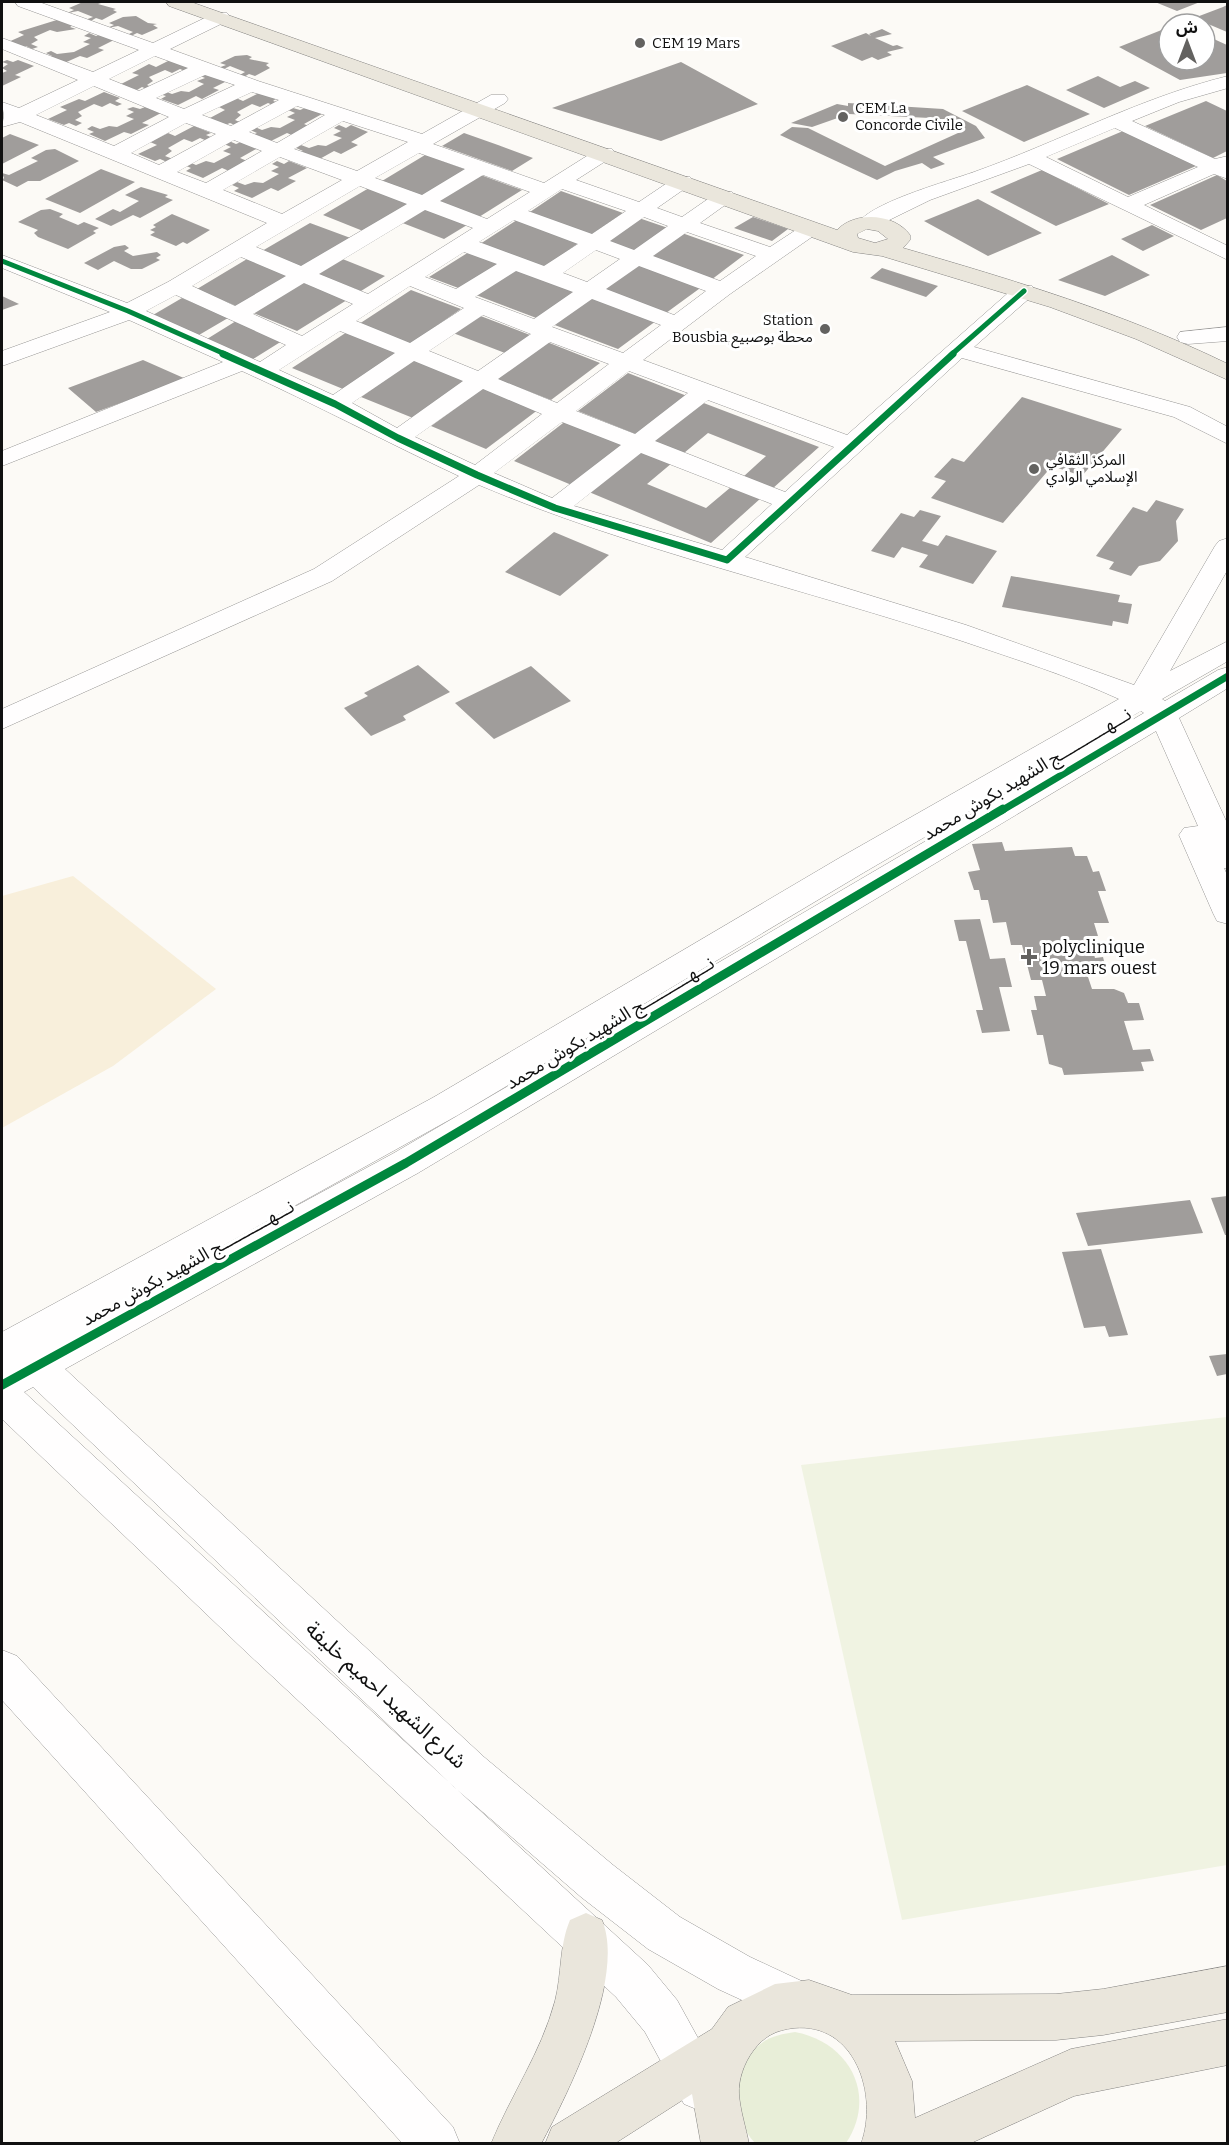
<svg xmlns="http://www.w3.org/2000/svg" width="1229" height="2145" viewBox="0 0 1229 2145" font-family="Bitter,'Noto Sans Arabic',serif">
  <rect width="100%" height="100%" fill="#fcfaf6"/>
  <path fill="#e8eed8" d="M795,2032C849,2042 878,2095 846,2143H755C730,2117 731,2068 759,2045C770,2036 782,2034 795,2032Z"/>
  <path fill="#f8efdb" d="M73,876L216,989L113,1066L2,1128V896Z"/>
  <path fill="#f0f3e2" d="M1227,1417V1865L902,1920L801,1465Z"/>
  <path fill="#a09d9b" d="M83,2H97L101,3L98,4L116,9L113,10L117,12L102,20L96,18L89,22L85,20L93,17L78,11L67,13L74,10L69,8Z
    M1155,2H1200L1177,11Z
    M1227,5V32L1194,18L1223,7Z
    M136,16L148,23L157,24L153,25L158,28L142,35L137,33L129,37L125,36L133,32L118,26L107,28L114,25L109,23L123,17Z
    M60,19L75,24L70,27L76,29L57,32L50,30L34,37L38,40L31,44L38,47L32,49L26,46L21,49L6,43L24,35L18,32Z
    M1169,27V60H1205V35L1227,45V73L1180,80L1119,47Z
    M882,29L892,34L875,38L893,46L897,45L904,48L887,52L892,55L878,60L872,57L862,61L831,46L866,33L871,36L869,34Z
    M89,33L96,36L101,34L116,39L98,48L104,50L87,58L80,56L62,64L47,58L52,56L46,53L51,51L57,54L74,52L90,44L83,42L91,38L84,36Z
    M247,55L252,57L249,59L269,63L266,65L270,68L255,76L249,74L242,78L238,76L245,72L230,66L222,70L218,68L226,65L220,63L235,56Z
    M174,58L192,69L187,72L180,69L172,73L165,70L149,77L153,81L147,85L154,88L149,90L142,87L137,90L121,84L139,75L132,73L149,64L156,67Z
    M7,60L13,62L18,60L34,66L15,75L21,77L2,86V73L7,71L2,68L8,64L2,62Z
    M681,62L758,104L661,141L552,108Z
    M203,73L231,79L213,88L219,90L202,99L196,96L178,105L161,99L166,96L159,94L164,91L172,94L181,91L189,92L204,84L197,81L205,78L198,75Z
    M1098,76L1120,87L1135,81L1150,88L1104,108L1066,90Z
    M1027,85L1090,114L1024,142L962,111Z
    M104,92L120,98L115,101L122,104L117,106L110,103L102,107L94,104L78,112L82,116L75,120L82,123L76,126L69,123L64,125L48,119L67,110L60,107L79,99L85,101Z
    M261,92L277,98L273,101L280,103L275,106L268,103L260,107L252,104L237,112L241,115L235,120L242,123L237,126L230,123L225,125L208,119L225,110L219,107L236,98L243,101Z
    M1206,101L1227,111V151L1213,158L1145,126Z
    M848,103L943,109L976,126L985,138L933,157L945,164L931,169L922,163L895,171L877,180L780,135L792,127L808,128L885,166L958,133L930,118L849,114L812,127L791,123L837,104L848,106Z
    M133,107L140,109L145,107L161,113L142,123L149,125L131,134L124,132L105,141L89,134L94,132L87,129L92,126L100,129L109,126L117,127L134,119L126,116L134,112L127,109Z
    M293,108L300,110L305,108L322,114L304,124L311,127L294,136L287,133L269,142L252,135L257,133L250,130L255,127L262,130L271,127L280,128L295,120L287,117L295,113L288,110Z
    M339,125L346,128L351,125L368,132L351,142L358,145L341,154L334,151L316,161L298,154L303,151L296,148L301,145L309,148L318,145L326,146L342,138L333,135L341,131L334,128Z
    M194,126L211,133L206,135L213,138L207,141L200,138L192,142L184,139L168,148L172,151L165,156L173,159L167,162L160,159L155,161L138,154L157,145L150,142L168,133L175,136Z
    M1123,131L1196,166L1129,195L1057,159Z
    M464,133L498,145L533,158L512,171L442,146Z
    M10,134L39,145L2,164V138Z
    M229,141L236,144L241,142L258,148L240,158L247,161L229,171L222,168L203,178L186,171L191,168L184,165L189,162L196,165L206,161L214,163L231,154L223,151L231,147L224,144Z
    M55,149L79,161L40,181H28L17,187L2,180L4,178L2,173L9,175L38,161L31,158L46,150Z
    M425,155L470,171L427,197L382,181Z
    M277,161L284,164L289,161L307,168L288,178L296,181L278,191L271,188L252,198L234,191L239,188L232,185L237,182L245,185L254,182L263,183L279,174L271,171L279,167L272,164Z
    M101,169L135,182L80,213L45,199Z
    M1042,170L1109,204L1056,226L990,192Z
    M478,174L522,190L479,217L435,201Z
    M1217,175L1227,181V218L1201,230L1150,205Z
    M141,187L168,195L165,197L173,200L140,218L133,215L111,226L95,219L113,209L120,212L139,201L125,195Z
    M369,188L414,205L368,233L323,215Z
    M561,191L623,213L589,236L527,214Z
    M978,199L1042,233L988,256L924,221Z
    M422,208L467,225L444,239L400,222Z
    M50,209L63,214L59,217L78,225L84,222L99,228L93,231L96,233L68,249L38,237L34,233L38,230L18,222L41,210Z
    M172,214L210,230L187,244L183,242L176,246L150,235L155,232L150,230L156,227L153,225Z
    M636,217L668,228L634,252L603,241Z
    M753,217L788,229L772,241L734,228Z
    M517,220L580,242L543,268L480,244Z
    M310,223L356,240L308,269L262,251Z
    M1152,225L1174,236L1143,251L1121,239Z
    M682,233L744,255L711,280L649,257Z
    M125,245L129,248L124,251L133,256L157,252L161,255L156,258L160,260L142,269H131L114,261L98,270L84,263L114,247Z
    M469,252L499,263L461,289L429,277Z
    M1112,255L1150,275L1105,296L1058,280Z
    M340,258L385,276L361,291L316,273Z
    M247,259L293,278L243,309L197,289Z
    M638,263L703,286L666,313L601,289Z
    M882,268L938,286L926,297L870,278Z
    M514,269L577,292L539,319L476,295Z
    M301,282L347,300L297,331L251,312Z
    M411,290L461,309L410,344L359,324Z
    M2,296L19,304L2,310Z
    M590,297L656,321L618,349L552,324Z
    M182,298L228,318L199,335L153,315Z
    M478,315L530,335L505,353L453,333Z
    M236,321L282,341L253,359L207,339Z
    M347,332L397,352L343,389L292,368Z
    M547,342L600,363L551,400L497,379Z
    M415,359L467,380L413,418L361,397Z
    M143,360L186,379L96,412L68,388Z
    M628,373L687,396L638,435L578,411Z
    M485,387L539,409L486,449L431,426Z
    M1022,397L1122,429L1082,476L1052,466L1003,523L931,498L946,481L934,477L952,458L964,462Z
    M701,402L819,447L772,489L743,477L766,456L708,433L684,453L653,441Z
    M567,420L626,444L574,486L514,461Z
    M641,450L672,463L647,484L706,508L731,487L761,498L711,543L589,492Z
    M1156,500L1184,509L1176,521L1178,541L1160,561L1139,566L1131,576L1109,569L1114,562L1096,556L1133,507L1147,512Z
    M920,510L941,516L922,541L938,546L946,535L997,551L973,584L919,567L928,555L902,547L894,558L871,551L901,513L914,517Z
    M554,532L609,555L560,596L505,572Z
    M1011,576L1120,595L1118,602L1132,604L1128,624L1113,621L1112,626L1002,607Z
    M418,665L450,692L403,716L406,720L371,736L344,708L368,696L364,693Z
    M531,666L571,701L494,739L455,703Z
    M1002,842L1005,851L1072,847L1075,856H1087L1093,872L1099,871L1106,891H1098L1109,923H1094L1098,936H1089L1095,958L1103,957L1107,973L1087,974L1092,989H1114L1124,993L1128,1003H1139L1144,1020L1124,1021L1133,1050L1150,1049L1154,1061L1141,1062L1144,1071L1064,1075L1062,1068L1049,1064L1043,1035H1037L1031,1010H1037L1034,996H1046L1042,980H1031L1022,945H1011L1006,922L993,923L988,900H981L979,890H974L968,872L980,870L972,844Z
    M980,919L990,959L1005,958L1012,987H999L1010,1031L982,1033L976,1010H983L966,941H959L954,920Z
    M1227,1196V1235H1225L1211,1198Z
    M1190,1200L1203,1233L1088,1246L1076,1213Z
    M1101,1249L1128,1335L1109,1337L1105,1326L1084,1328L1062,1252Z
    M1227,1354V1374L1217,1376L1209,1356Z"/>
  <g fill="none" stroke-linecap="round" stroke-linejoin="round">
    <g stroke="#969594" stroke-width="1">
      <path id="minor" d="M15,2H39L153,43L215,13H227L230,17L227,21L170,49L258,81L422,134L491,95H505L508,99L505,103L433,144L544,183L598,149H612L615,153L612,157L576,180L639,202L676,177H690L693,181L690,185L657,208L682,217L718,192H732L735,196L732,200L700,223L770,247L805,224H819L822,228L819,232L730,294L643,360L847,435L1016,286H1032L1035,291L1032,296L974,347L1190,407L1228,427V444L1174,417L962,358L745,557L966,625L1134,685L1215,546L1219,541L1228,538V569L1170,671L1228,641V661L1162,699L1165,701L1218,670L1228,667V688L1179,718L1228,825V869L1224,868L1228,877V924L1217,921L1213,913L1179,835L1184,828L1198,826L1156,731L418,1173L65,1369L484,1757L613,1865L680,1917L750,1957L810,1985L817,2001L810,2017L794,2024L718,1989L648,1949L581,1897L454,1787L33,1387L24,1392L648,1965L677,2000L725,2087L718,2104L701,2111L684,2104L645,2032L616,1997L243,1649L2,1419V1332L434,1097L841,857L1119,699C1069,676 1015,659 962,641C802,588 633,550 479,485L332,581L2,729V709L314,569L459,476C386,442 315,404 242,371L2,466V451L223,362L129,320L2,366V351L110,312L2,268V255L127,303L168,282L267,223L20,122L2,127L4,116L2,102L19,108L78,80L2,49V38L93,72L139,50L18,6ZM155,56L188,68L139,91L109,79ZM205,75L235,85L184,109L156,98ZM94,86L169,117L114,146L36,115ZM252,92L279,100L231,126L202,115ZM297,106L325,115L277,143L249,132ZM343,121L408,142L357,171L294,149ZM186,123L216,134L159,165L131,153ZM234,140L262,151L206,183L177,172ZM419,153L465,169L422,195L375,178ZM280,157L342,180L282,214L223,190ZM483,175L530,192L487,219L440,201ZM360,186L407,204L301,266L256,247ZM562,189L626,211L592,234L528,211ZM425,210L473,228L368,294L319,274ZM644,217L668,226L634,250L610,241ZM514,220L578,244L544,266L479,242ZM687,232L756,256L720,281L653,256ZM596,250L620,259L587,282L563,273ZM464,252L497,264L456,289L425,277ZM241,257L286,276L235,306L192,286ZM639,266L706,291L674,315L606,289ZM516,271L573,292L534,319L475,297ZM304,283L353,304L302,336L253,314ZM410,286L464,308L410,343L356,321ZM176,295L286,345L260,362L146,311ZM592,299L661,325L623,353L552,327ZM483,315L531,334L478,371L429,351ZM340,331L395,353L333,395L279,370ZM550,342L609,364L557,403L498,379ZM414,361L463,381L397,428L352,403ZM629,371L688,393L635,434L576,411ZM483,389L542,414L475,465L415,437ZM708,400L834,447L785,492L655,441ZM562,422L621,445L552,498L494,473ZM641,453L772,504L722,550L574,506ZM1141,711L1144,713L394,1153L204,1256L458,1115L863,873Z
        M1228,76V88L1179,102L1132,121L1215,159L1228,156V179L1214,174L1144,205L1228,246V260L1029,164L930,200L875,227H861L858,223C872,202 949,181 974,172C1059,142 1139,98 1228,76ZM1115,128L1198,167L1128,197L1046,157Z
        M1228,327V341L1188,344L1180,342L1177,337L1180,332Z
        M2,1650L17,1656L453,2127L460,2144H403L2,1700Z"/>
    </g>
    <g stroke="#848381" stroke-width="1">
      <path id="major" d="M166,2H191L837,230C855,211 894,213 910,235V240L903,248C1013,280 1123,313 1228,364V380L1136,339L1050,307L882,256L853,252L169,6ZM867,229L878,231L888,239L875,243L858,238L857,234Z
        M586,1913L602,1920C626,1977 569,2091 541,2144H491C511,2095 541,2053 555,2001C562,1974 559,1946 570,1920Z
        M1228,1966V2012L1103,2035L1056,2040L895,2041L912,2081L915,2118L1071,2049L1228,2019V2065L1074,2096L969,2144H861C879,2095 855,2022 794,2028C776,2030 764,2036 753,2051C744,2063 738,2080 739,2094C740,2110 746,2128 749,2144H701L692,2094L614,2144H545L552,2127L712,2029L728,2007L775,1984L809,1980L852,1995L1056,1994L1103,1989Z"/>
    </g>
    <use href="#minor" fill="#fffefe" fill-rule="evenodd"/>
    <use href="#major" fill="#eae6dc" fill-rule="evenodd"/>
    <g stroke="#fff" stroke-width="8">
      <path id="cycleway-far2" d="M2,261L128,311L227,355
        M951,355L1024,291"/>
    </g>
    <g stroke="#fff" stroke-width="10">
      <path id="cycleway-far1" d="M223,354L335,404L398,438L477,475L555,508L727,560L953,354
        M1001,811L1228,676"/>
    </g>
    <g stroke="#fff" stroke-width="13">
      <path id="cycleway" d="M2,1385L406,1163L1003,809"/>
    </g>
    <use href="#cycleway-far2" stroke="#00873e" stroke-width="5"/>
    <use href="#cycleway-far1" stroke="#00873e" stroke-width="7"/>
    <use href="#cycleway" stroke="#00873e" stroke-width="9"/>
  </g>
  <g fill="#636260" stroke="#fff" stroke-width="2">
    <circle cx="640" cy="43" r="6"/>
    <circle cx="843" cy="117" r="6"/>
    <circle cx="825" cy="329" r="6"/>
    <circle cx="1034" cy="469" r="6"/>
    <path d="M1026 948h6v6h6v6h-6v6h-6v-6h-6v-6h6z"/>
  </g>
  <g text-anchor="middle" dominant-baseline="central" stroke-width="6" stroke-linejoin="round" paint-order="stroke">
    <g font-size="15" fill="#101010" stroke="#fff" text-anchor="start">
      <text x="652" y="43">CEM 19 Mars</text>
      <text x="855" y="108">CEM La<tspan x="855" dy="17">Concorde Civile</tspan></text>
      <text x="813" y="320" text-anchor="end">Station<tspan x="813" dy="17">Bousbia,محطة بوصبيع</tspan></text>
      <text x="1046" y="460">المركز الثقافي<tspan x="1046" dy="17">الإسلامي الوادي</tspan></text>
    </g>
    <g font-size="18" fill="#101010" stroke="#fff">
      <text transform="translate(1027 774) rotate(-31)">نـــهـــــــــــج الشهيد بكوش محمد</text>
      <text transform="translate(610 1023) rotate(-31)">نـــهـــــــــــج الشهيد بكوش محمد</text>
      <text transform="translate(188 1263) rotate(-29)">نـــهـــــــــــج الشهيد بكوش محمد</text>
    </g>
    <g font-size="18" fill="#101010" stroke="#fff" text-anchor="start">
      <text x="1042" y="947">polyclinique<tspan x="1042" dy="21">19 mars ouest</tspan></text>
    </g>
    <g font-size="21" fill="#101010" stroke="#fff">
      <text transform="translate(386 1695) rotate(42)">شارع الشهيد احميم خليفة</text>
    </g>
  </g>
  <rect width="1229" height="2145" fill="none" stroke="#101010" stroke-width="6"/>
  <g transform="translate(1187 42)"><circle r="28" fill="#ffffff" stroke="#9f9f9f" stroke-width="1.5"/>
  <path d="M0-4.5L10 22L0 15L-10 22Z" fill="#636260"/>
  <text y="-9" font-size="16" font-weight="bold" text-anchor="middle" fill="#101010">ش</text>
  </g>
</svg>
